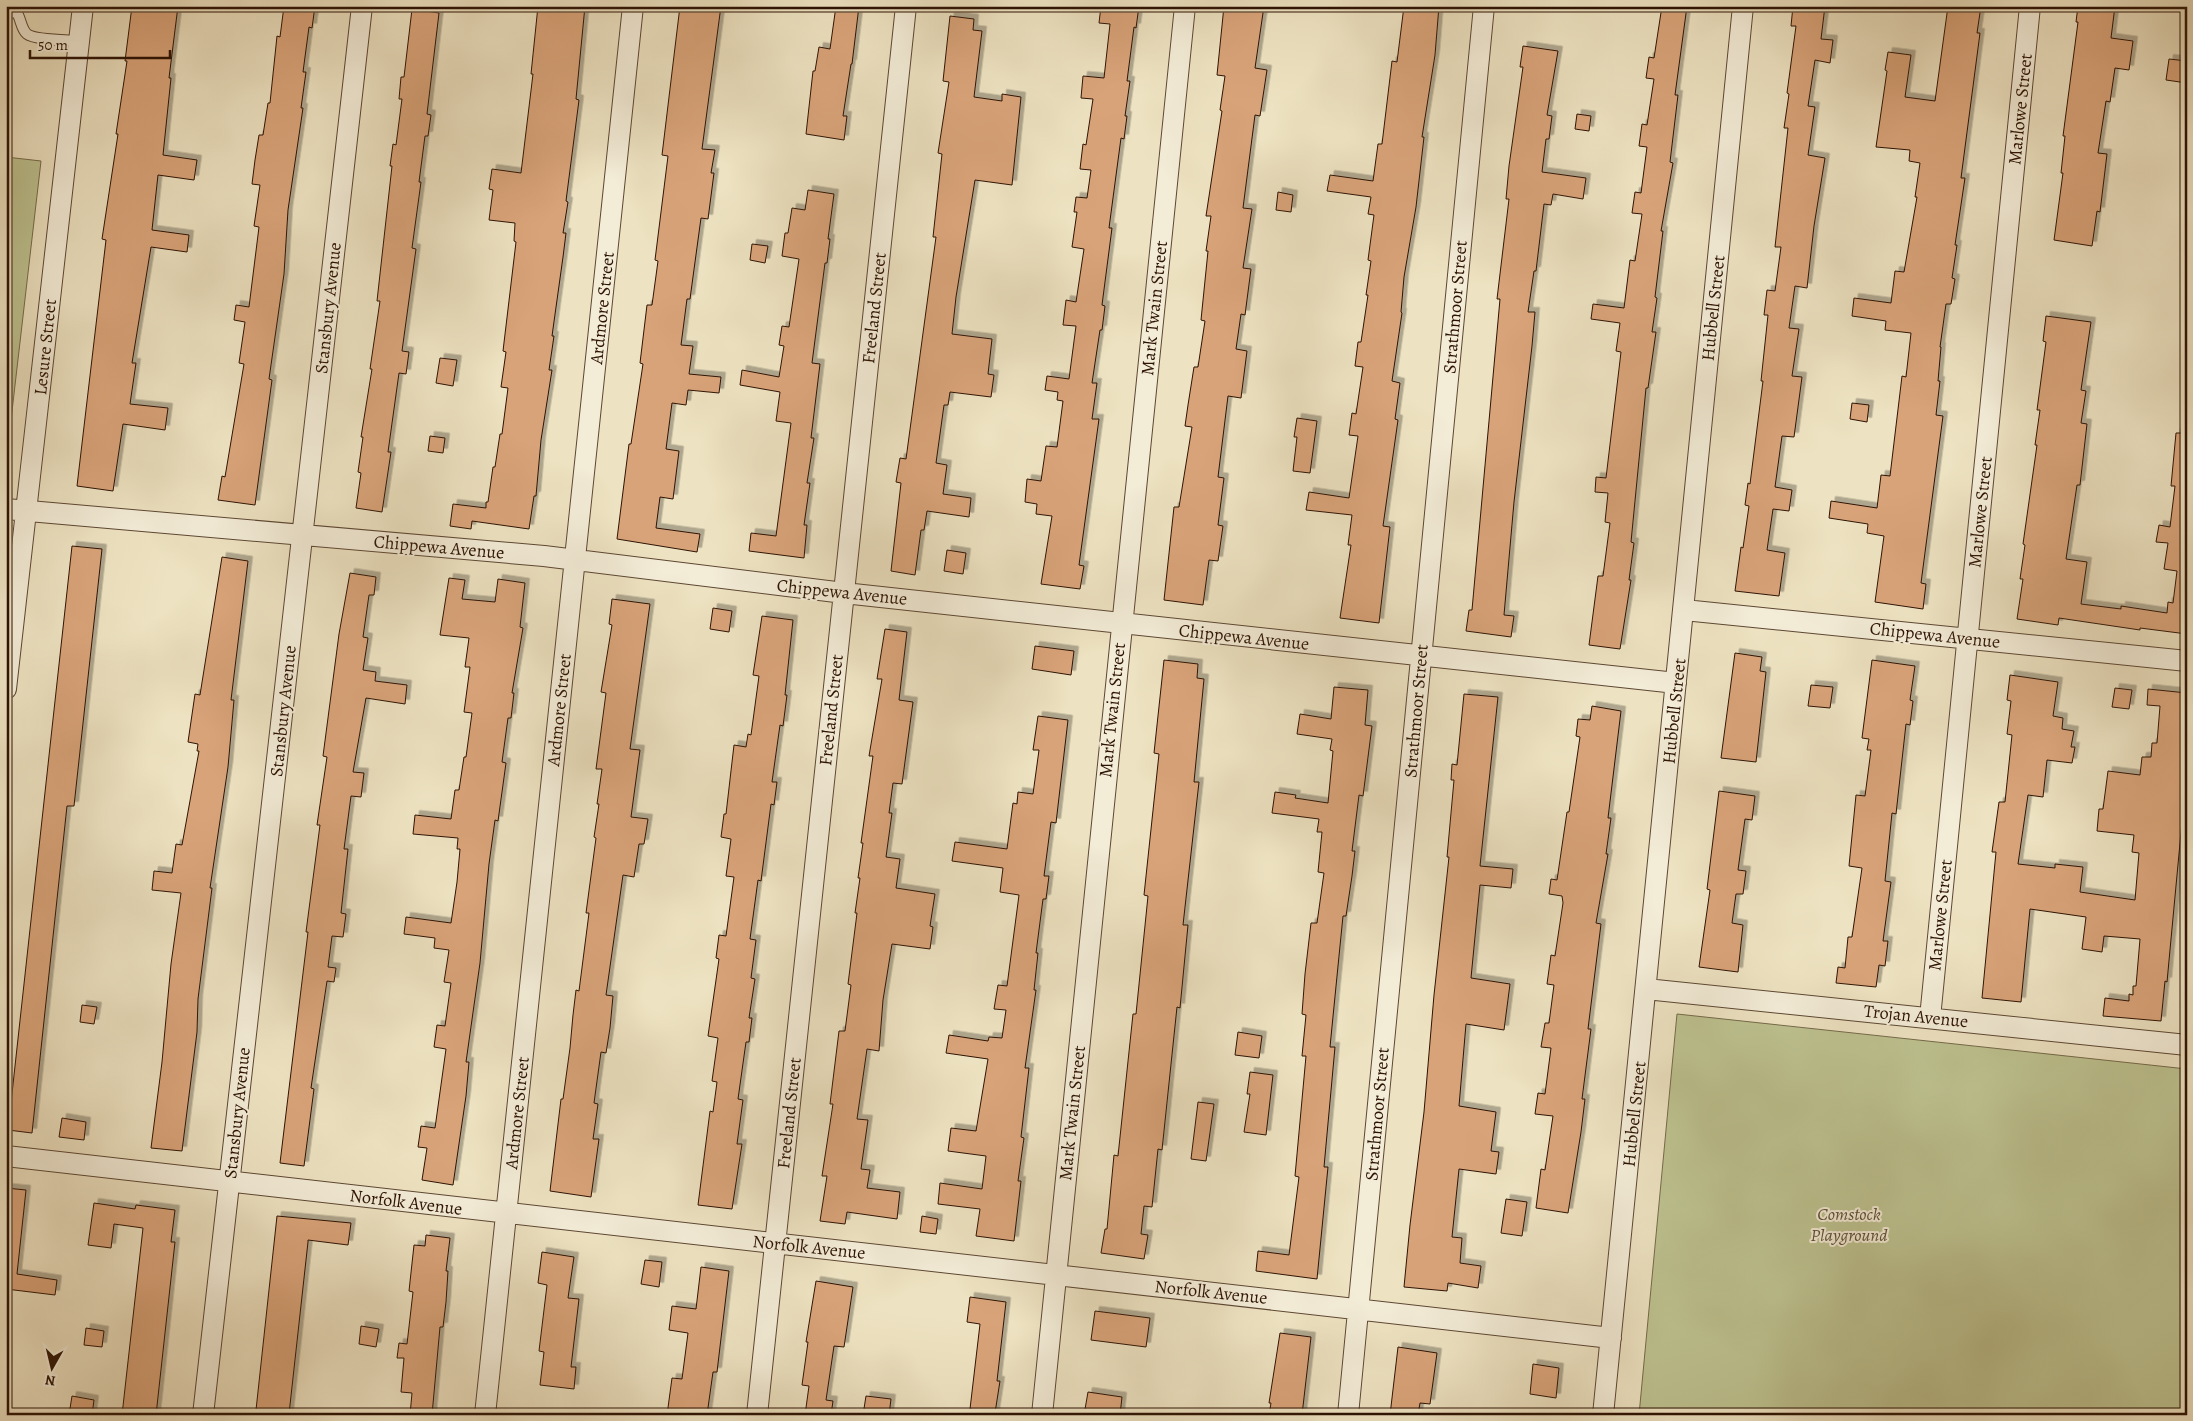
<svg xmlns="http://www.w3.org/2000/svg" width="2193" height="1421" viewBox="0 0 2193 1421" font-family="Alegreya,serif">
  <defs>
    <filter id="shadow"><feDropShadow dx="4.5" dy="-4.5" stdDeviation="0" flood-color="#0004"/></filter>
  </defs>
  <rect width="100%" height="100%" fill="#ede2c1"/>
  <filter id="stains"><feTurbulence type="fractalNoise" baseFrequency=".004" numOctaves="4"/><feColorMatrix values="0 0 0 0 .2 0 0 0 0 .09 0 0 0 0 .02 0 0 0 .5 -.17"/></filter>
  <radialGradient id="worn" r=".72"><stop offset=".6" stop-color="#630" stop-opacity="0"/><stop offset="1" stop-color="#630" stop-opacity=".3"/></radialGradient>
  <path fill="#bdc290" stroke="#756a4a" d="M6,157L41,161L6,463Z
    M1677,1014L2187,1069V1415H1639Z"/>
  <path fill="#d9a379" stroke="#2d1304" filter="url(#shadow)" d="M132,6H178L169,78H171L163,155L197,160L194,180L158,175L152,230L189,235L187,252L151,247L132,363H136L130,404L168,408L165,430L123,424L113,491L77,486L106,240L102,239L118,134H116L127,61H125Z
    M284,6H315L312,28L309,27L303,72H306L301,108H303L288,210L284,274L269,379L272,380L255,505L218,500L222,476L225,477L244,364L239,363L245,322L234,320L236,305L249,307L259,227L254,226L260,185L252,184L255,160L259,135H263L268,103H270L277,36L280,37Z
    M538,6H585L576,99L579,100L566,201L568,202L563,233H566L563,257L552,336H554L549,370H552L541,440L536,496H534L529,529L472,521L471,529L450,526L453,504L486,508V502H488L493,467H495L500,434H502L508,388L501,387L506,352L503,351L516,242L514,241L515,223L489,220L493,190L489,189L492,169L521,173L533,74H531Z
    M680,6H721L702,149L715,150L711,173H714L708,219L701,218L690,299H687L681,345L693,346L689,374L721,377L719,393L688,390L686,405L672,403L666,449L679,451L673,499L660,497L656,528L700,534L697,552L617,539L629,444H631L643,364L640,363L647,305H652L658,261L655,260L668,156L662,155Z
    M836,6H859L852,64H851L843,116H847L844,140L806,134L813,71H815L819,47L830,49Z
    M1101,6H1139L1136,28L1134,27L1127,81H1130L1125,116H1127L1124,139L1121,138L1109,228H1112L1102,305L1105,306L1102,330H1100L1092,383H1097L1092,419H1099L1079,565L1084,566L1080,589L1041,584L1052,516L1036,514L1037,504L1025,502L1027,479L1041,481L1046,446L1057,447L1063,401L1057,400L1058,392L1045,390L1047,376L1069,379L1076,326L1063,325L1066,300L1076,302L1084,249L1072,247L1077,212H1074L1076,197L1087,198L1091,170L1080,169L1083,144L1086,145L1093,99L1081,98L1083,76L1104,78L1110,24L1099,23Z
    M1224,6H1264L1255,68L1267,70L1260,116L1255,115L1243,208L1252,209L1243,268L1251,269L1245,315L1241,314L1236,349L1247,351L1241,398L1228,396L1218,477L1224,478L1218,525L1223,526L1218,561L1209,560L1203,605L1164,600L1174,507H1179L1192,427L1185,426L1188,405L1194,367H1198L1205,321L1201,320L1208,251H1206L1211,216H1206L1222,111L1220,110L1225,76L1217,75Z
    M1404,6H1439L1435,55L1422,137H1424L1416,207L1404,277L1401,312L1402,313L1392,381L1400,383L1395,419L1398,420L1383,526L1390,527L1379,623L1340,618L1351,545H1348L1352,515L1306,510L1309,492L1349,498L1358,436L1349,435L1352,413L1356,414L1363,367L1355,366L1358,342H1361L1368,295H1366L1371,261L1368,260L1374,215L1368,214L1371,197L1327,191L1330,175L1373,181L1378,144H1382L1392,61L1397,62Z
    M1662,6H1687L1675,95H1678L1670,162L1673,163L1661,231H1663L1655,297L1657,298L1652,332H1656L1648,388H1646L1631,542L1634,543L1629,580H1631L1620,649L1589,645L1598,576H1603L1610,523L1605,522L1608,493L1595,492L1596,477L1606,478L1621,352L1616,351L1620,323L1591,319L1593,304L1624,308L1630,260L1635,261L1642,214L1632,213L1635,192L1641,193L1647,147L1639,146L1642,124L1647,125L1654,79L1646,78L1649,57L1654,58Z
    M1793,6H1825L1821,39L1833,40L1830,63L1815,60L1808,106L1815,107L1808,155L1825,158L1814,226L1807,288L1795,286L1789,328L1799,329L1792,376L1802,377L1794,437L1782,436L1775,487L1792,490L1789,511L1773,509L1767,550L1785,553L1779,596L1735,591L1741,547L1743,548L1749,506L1745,505L1748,483L1750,484L1763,381H1761L1768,315H1764L1767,290L1775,291L1781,247H1775L1788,128H1784L1789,94L1787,93L1796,26H1791Z
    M1948,6H1981L1977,33H1980L1961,178H1965L1955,245H1957L1952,278L1955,279L1951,304H1946L1940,347H1941L1938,381H1940L1936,415L1943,416L1921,583L1926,584L1923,609L1875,602L1884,536L1867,533L1868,524L1829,518L1831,501L1877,508L1881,475L1890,476L1902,376L1906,377L1911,333L1885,330L1886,321L1852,316L1854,298L1891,303L1895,271L1904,272L1917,197H1915L1920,163L1909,161L1910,150L1876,147L1887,71L1885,70L1888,52L1911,55L1905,97L1935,101Z
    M2078,6H2115L2111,38L2133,41L2129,70L2115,68L2110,102L2106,101L2098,153L2107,154L2100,212L2097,211L2092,246L2054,240L2063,173H2061L2065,136H2063L2078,22H2076Z
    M412,9L439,13L427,114L431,115L428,136H425L419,182H421L412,248L416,249L402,351L409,352L406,374L399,373L388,452H391L382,512L356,508L361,473L358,472L363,437H361L372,369H370L380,301H377L392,166H390L393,144L396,145L402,99H399L401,77H404Z
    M950,16L974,19L973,30L982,31L974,97L1002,101V94L1021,97L1012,185L975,180L956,297L952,334L992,339L988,374L994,375L991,397L950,392L948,405H944L936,463L947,465L943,494L971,498L969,517L927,511L924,530H921L915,575L891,571L901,483L896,482L900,458L906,459L936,237H933L942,154L938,153L949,82L943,81Z
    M1523,46L1558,51L1547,115L1552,116L1549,139H1546L1542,172L1586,178L1583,199L1553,194L1551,205L1544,204L1536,271H1534L1528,312H1535L1532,346L1514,502L1504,615L1514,616L1511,637L1466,631L1469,610H1472L1500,299H1497L1509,199H1506L1509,166L1523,67H1520Z
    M2169,59L2187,61V83L2166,80Z
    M1577,114L1591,116L1589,131L1575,129Z
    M808,190L834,194L828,239H830L827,263H825L812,363L820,364L811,438H814L807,483H810L804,525H807L804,558L749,551L751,533L776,536L791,423L776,421L780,392L740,385L742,370L779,377L784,346L779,345L782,326L789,327L799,259L782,256L785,233H788L792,208L805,210Z
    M1278,192L1293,195L1291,212L1276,210Z
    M752,244L768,246L765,263L750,260Z
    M2046,316L2091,322L2081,390L2086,391L2081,423L2087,424L2080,485H2077L2066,559L2087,562L2081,604L2121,609V606L2167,613L2168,602L2173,603L2177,571L2164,569L2168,543L2156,542L2159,525L2170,527L2175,486H2171L2176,433H2187V634L2140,628V630L2059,618L2058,625L2017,619L2023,579H2020L2025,545L2023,544L2037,445H2035L2040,410H2037L2046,342L2043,341Z
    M440,358L457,360L453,386L436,383Z
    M1852,403L1869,405L1867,422L1850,419Z
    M1297,418L1317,421L1310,473L1293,471L1297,437H1294Z
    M430,436L445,438L443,453L428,451Z
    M72,546L102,549L74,806H67L32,1133L8,1130Z
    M947,550L966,553L963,574L944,571Z
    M222,557L248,561L231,700H234L228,767L210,888H212L198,999L197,1032L182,1151L151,1148L162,1062L171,964L181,893L152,890L154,871L172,873L176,844L182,845L199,751H197L198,744L188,742L195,694L200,695Z
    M350,573L376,577L374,595H369L363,637L368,638L363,670L376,672L375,681L407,685L405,704L366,698L353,772L364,773L361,797L351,796L344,849H348L341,913L346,914L343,937L332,936L328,967L336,968L334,982L327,981L311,1088L314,1089L304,1166L280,1163L308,932H306L320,825H317L327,757L323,756L339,634Z
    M449,578L465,580L462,599L495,602L498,579L525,583L520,627L523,628L512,693H514L511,718H508L502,762L506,763L498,821L495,820L489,864L480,963L466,1062H469L466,1096L453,1185L422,1180L427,1148L418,1147L421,1126L435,1128L446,1049L434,1047L437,1025L445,1026L451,983L444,982L449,950L434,948L435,938L404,934L406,917L451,923L457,882L460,849H457L458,838L413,834L415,815L451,819L455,790H459L464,757H466L472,713L464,712L470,667H465L469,638L440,635Z
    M612,599L650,604L630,749L640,750L631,817L648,819L644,844H639L634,877L623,875L606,995L613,996L610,1028L606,1053L601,1052L594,1103L598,1104L593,1139H599L591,1197L550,1191L561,1099H563L570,1048L573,1015L576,990L579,991L589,913H586L596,838L594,837L599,804H597L602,769H596L606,693L601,692L612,625L609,624Z
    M713,608L732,611L729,632L710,629Z
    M762,616L793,620L785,695H787L783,726L780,725L772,782H777L774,805L771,804L761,881L758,880L750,939L756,940L751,978L755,979L749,1018H752L749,1042H746L738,1099L743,1100L737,1144H742L732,1209L698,1205L710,1111L713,1112L717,1082L712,1081L718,1038L708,1036L719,959L716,958L719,935L726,936L734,877L726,876L731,839L721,837L724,814H726L734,745L746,747L748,734L751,735L759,676L753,675Z
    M885,629L907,632L899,700L913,702L902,784L893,783L889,813H892L886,857L900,859L896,888L935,894L930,926L933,927L930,949L892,944L883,1000L879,1051L867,1049L857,1119L868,1120L861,1169L870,1170L867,1188L900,1192L897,1219L847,1212L845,1224L820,1221L827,1176H822L833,1104H830L839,1031H845L851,985L848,984L857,913H855L860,878H858L863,843H861L873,756H869L882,679H877Z
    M1035,646L1074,651L1071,675L1032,669Z
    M1735,653L1762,657L1760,671L1766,672L1756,762L1721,758Z
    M1164,660L1198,664L1197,678L1204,679L1194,782H1199L1183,925H1188L1180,1008L1177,1007L1162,1150L1158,1149L1152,1207L1144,1206L1141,1234L1148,1235L1144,1259L1101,1253L1105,1229H1107L1114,1155L1118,1156L1133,1014H1136L1148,896L1144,895L1159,754L1154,753Z
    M1872,660L1915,666L1910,700L1913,701L1910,725L1906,724L1896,814L1892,813L1885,881L1891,882L1883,941H1888L1885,966L1879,965L1876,987L1836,983L1838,967L1845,968L1848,937H1852L1862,868L1849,866L1856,795L1865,796L1871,750H1867L1869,739L1862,738Z
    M2010,675L2058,682L2053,716L2063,718L2062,729L2074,731L2071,747H2075L2072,763L2047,760L2043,797L2028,795L2018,864L2055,868V864L2083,867L2080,892L2135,900L2139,853L2132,852L2134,835L2097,831L2099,809H2103L2108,771L2140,775L2142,757H2151L2152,743H2157L2160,706L2147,705L2148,689L2187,693L2182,745L2187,746L2186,779L2167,982L2165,981L2161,1021L2103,1016L2105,998L2129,1001V994L2133,995V986H2136L2140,939L2104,936L2102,952L2082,949L2086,917L2030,909L2021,1002L1982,998L1996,852H1992L1999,802H2005L2012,735L2007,734L2011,701L2007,700Z
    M1811,685L1833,687L1830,708L1808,706Z
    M1334,687L1368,690L1365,725L1372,726L1363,796L1359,795L1352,851H1355L1352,876L1346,916H1343L1339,956L1330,1047H1335L1324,1167H1328L1317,1279L1256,1271L1258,1251L1289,1255L1299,1177L1295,1176L1306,1056H1302L1306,1015L1302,1014L1305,974L1311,923H1317L1324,873L1318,872L1322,832H1317L1319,819L1272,813L1275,792L1296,795L1295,798L1328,803L1333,751L1330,750L1332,739L1297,734L1300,714L1331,719Z
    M2115,688L2132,690L2129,709L2112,707Z
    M1464,694L1498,697L1480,866L1513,869L1511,888L1480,885L1471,978L1510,984L1504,1030L1466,1024L1459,1106L1496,1112L1491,1151L1499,1152L1496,1174L1459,1169L1452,1237L1462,1238L1460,1263L1481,1266L1478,1288L1448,1283L1447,1291L1404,1287L1410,1225L1424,1112L1434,995L1449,857H1447L1454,780H1451L1452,764L1457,765Z
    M1592,706L1621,711L1608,818H1611L1606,854H1608L1596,923L1601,924L1588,1029H1591L1582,1099H1585L1581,1132L1568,1213L1536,1208L1541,1169L1545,1170L1553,1116L1535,1114L1538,1093L1545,1094L1551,1048L1541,1047L1545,1023H1549L1554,985L1547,984L1551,955L1555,956L1563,903L1562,896L1549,894L1551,879L1557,880L1567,812H1569L1580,737L1576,736L1578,719L1590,720Z
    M1038,716L1068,720L1056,823L1051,822L1044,876H1049L1046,899H1043L1036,953H1038L1034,990H1036L1025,1068H1029L1021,1137L1024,1138L1018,1181H1021L1014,1241L976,1236L980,1209L938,1204L940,1183L982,1189L986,1156L948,1151L951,1128L976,1131L988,1059L946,1053L949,1035L988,1041L989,1037L1002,1038L1006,1010L994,1009L998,985L1007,986L1019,895L1000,892L1003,868L952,861L955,842L1007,849L1013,803L1017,804L1018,792L1033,794L1039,750H1033Z
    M1719,791L1755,796L1752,820L1745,819L1738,870L1746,871L1743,894H1736L1732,923L1743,925L1738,972L1699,967L1710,890L1707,889Z
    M82,1005L97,1007L94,1024L80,1022Z
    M1238,1032L1262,1036L1259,1058L1235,1055Z
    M1250,1072L1273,1075L1266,1135L1244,1132L1250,1094H1247Z
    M1198,1102L1214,1104L1206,1161L1191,1159Z
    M62,1118L86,1122L84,1140L59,1137Z
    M6,1188L26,1190L17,1274L57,1280L55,1295L6,1289Z
    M1506,1199L1527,1202L1522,1236L1501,1233Z
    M94,1203L135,1209L136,1205L175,1210L171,1242H175L156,1415H122L143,1228L114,1224L111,1248L88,1245Z
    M277,1216L351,1223L348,1245L308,1240V1242L289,1414L256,1410Z
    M922,1216L938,1219L936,1234L920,1232Z
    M426,1235L450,1238L446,1271H448L446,1302L443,1327H440L432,1415H410L412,1393L401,1392L404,1358H397L399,1343L407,1344L413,1292L409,1291L414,1245L425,1246Z
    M542,1252L574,1257L568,1298L579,1299L571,1367H576L574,1389L540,1385L544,1352L539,1351L547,1285L538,1283Z
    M645,1260L662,1262L659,1287L641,1284Z
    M701,1267L729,1271L717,1372H713L707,1415H667L672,1378L682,1379L688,1333L669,1330L672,1306L696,1309Z
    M816,1281L853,1287L844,1347L834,1346L826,1400L833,1401L831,1415H805L809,1386L802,1385L808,1342H806Z
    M970,1297L1006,1302L997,1381H1000L995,1413L970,1409L980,1324L967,1322Z
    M1095,1311L1150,1318L1146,1347L1091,1340Z
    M361,1326L379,1329L376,1347L359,1344Z
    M86,1328L104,1331L102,1347L84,1345Z
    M1280,1333L1311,1337L1302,1415H1269L1271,1403H1269Z
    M1398,1347L1437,1353L1430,1404L1420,1403L1418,1415H1390Z
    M1533,1364L1559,1368L1556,1398L1530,1394Z
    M1088,1392L1122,1397L1120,1415H1084Z
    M72,1396L94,1400L92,1415H69Z
    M866,1396L891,1399L889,1415H863Z"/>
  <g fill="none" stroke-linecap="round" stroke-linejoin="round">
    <g stroke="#5d4733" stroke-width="12">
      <path id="service" d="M6,11L17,13C21,19 21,29 27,34C34,40 68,40 79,41"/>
    </g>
    <g stroke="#5d4733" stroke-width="22">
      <path id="minor" d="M6,509L544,556L844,593L1676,683
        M1684,610L2187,661
        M6,689L83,6
        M1646,989L2187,1045
        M1930,1018L2030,6
        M6,1156L1611,1338
        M203,1415L362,6
        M485,1415L633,6
        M757,1415L906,6
        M1042,1415L1185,6
        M1348,1415L1484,6
        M1603,1415L1743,6"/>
    </g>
    <use href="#service" stroke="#f3ecd7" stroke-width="10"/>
    <use href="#minor" stroke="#f3ecd7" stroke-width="20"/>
  </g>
  <g text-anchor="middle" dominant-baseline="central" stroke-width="4" stroke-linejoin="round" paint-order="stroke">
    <g font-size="18" fill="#2d1304" stroke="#f3ecd7">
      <text transform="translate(2020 109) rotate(-84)">Marlowe Street</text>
      <text transform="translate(1455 307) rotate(-85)">Strathmoor Street</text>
      <text transform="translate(328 308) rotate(-84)">Stansbury Avenue</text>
      <text transform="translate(602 308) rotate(-84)">Ardmore Street</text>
      <text transform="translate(874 308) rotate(-84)">Freeland Street</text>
      <text transform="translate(1154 308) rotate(-84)">Mark Twain Street</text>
      <text transform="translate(1713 308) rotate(-84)">Hubbell Street</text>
      <text transform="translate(45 347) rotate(-84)">Lesure Street</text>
      <text transform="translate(1980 512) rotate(-84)">Marlowe Street</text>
      <text transform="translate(439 547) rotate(5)">Chippewa Avenue</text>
      <text transform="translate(842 592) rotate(6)">Chippewa Avenue</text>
      <text transform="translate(1935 635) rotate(6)">Chippewa Avenue</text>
      <text transform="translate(1244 637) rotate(6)">Chippewa Avenue</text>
      <text transform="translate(559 710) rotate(-84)">Ardmore Street</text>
      <text transform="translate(831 710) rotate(-84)">Freeland Street</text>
      <text transform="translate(1112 710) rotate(-84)">Mark Twain Street</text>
      <text transform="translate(283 711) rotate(-84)">Stansbury Avenue</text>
      <text transform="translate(1416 711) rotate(-85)">Strathmoor Street</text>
      <text transform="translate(1674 711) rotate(-84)">Hubbell Street</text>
      <text transform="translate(1940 915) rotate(-84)">Marlowe Street</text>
      <text transform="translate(1916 1016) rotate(6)">Trojan Avenue</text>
      <text transform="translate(237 1113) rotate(-84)">Stansbury Avenue</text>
      <text transform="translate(517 1113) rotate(-84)">Ardmore Street</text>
      <text transform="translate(789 1113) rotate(-84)">Freeland Street</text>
      <text transform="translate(1072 1113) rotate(-84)">Mark Twain Street</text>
      <text transform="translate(1377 1114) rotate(-85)">Strathmoor Street</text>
      <text transform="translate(1634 1114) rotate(-84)">Hubbell Street</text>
      <text transform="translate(406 1202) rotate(7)">Norfolk Avenue</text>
      <text transform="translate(809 1247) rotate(6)">Norfolk Avenue</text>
      <text transform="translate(1211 1292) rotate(6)">Norfolk Avenue</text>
    </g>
    <g font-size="18" font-style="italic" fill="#5f5035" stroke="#f3ecd7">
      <text x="1849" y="1214">Comstock<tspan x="1849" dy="21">Playground</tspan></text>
    </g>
  </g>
  <rect width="2193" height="1421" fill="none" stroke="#ede2c1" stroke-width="25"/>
  <rect x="8" y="8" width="2178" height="1406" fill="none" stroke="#2d1304" stroke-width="2.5"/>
  <rect x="12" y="12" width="2168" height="1396" fill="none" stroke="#2d1304"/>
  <g transform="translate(52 1368) rotate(188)" stroke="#f3ecd7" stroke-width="4" paint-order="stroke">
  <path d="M0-4L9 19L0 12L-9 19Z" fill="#2d1304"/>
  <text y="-8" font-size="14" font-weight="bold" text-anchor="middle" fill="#2d1304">N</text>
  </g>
  <path d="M30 50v8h140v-8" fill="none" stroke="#2d1304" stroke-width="2.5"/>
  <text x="38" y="50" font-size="15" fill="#2d1304" stroke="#f3ecd7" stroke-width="4" paint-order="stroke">50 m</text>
  <rect width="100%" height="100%" filter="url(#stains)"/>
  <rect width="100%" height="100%" fill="url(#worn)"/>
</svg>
